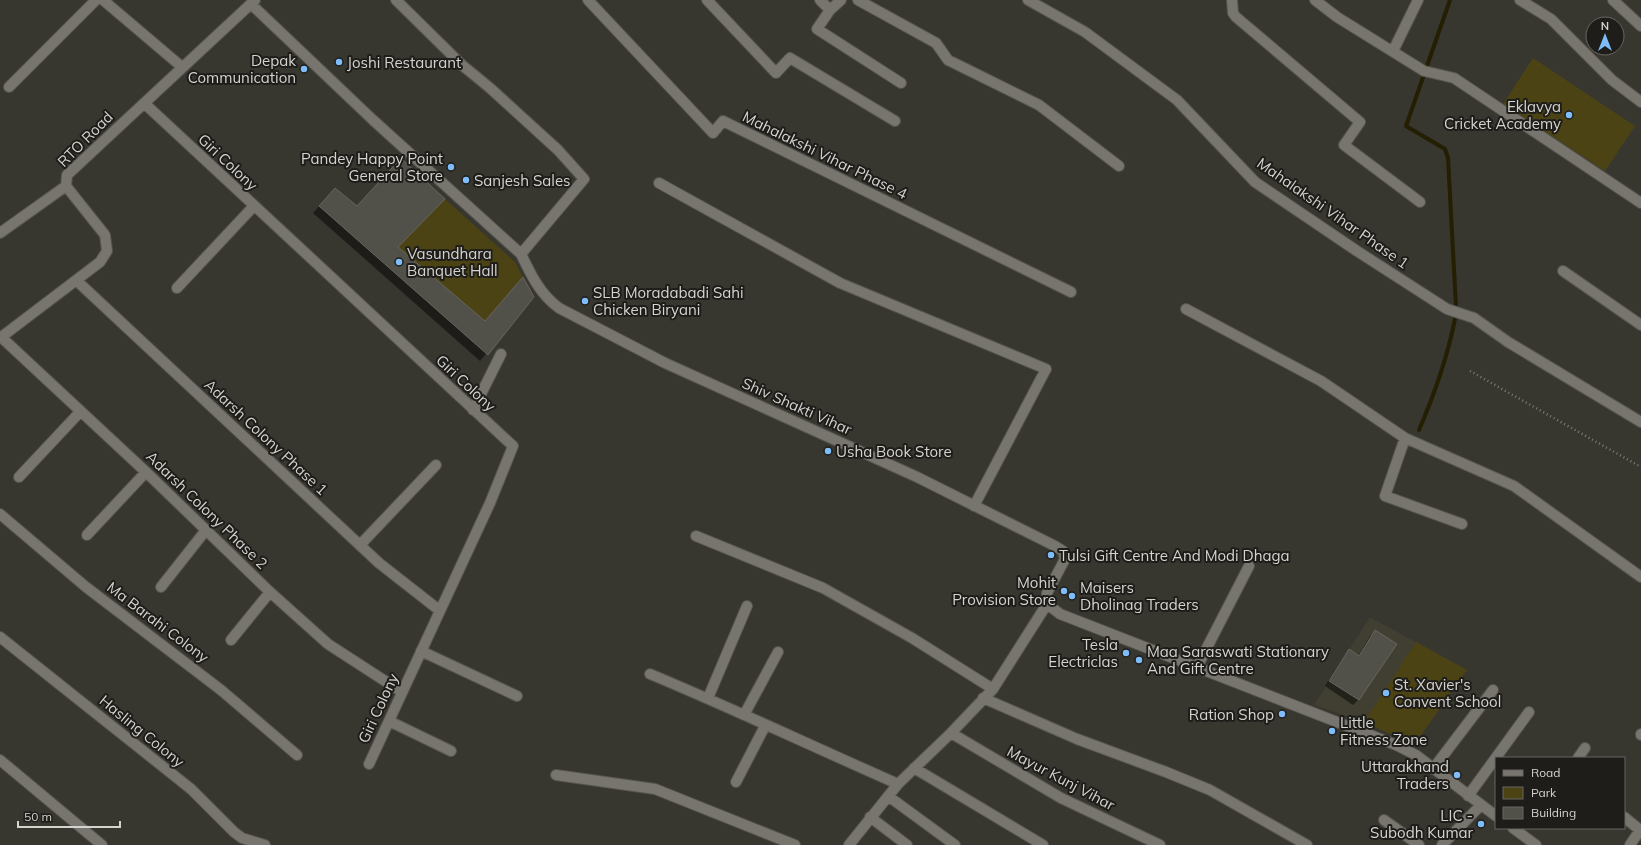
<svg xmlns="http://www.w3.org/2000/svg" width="1641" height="845" viewBox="0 0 1641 845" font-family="Mulish,sans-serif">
  <rect width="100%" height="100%" fill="#37362f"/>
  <path fill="#413f32" d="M1370,617L1467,670L1414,745L1364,722L1314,705Z"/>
  <path fill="#4c4315" d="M1533,58L1635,126L1605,171L1503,104Z
    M445,199L515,262L523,277L485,321L398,247Z
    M1416,642L1467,670L1414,745L1364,722Z"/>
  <path fill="#0007" d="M401,159L396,247L485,322L533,297L480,361L313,213L329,196L357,207Z
    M1375,631L1396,644L1358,700L1353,705L1325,686L1344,656L1349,651L1358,656L1370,636Z"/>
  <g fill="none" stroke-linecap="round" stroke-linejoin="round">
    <path stroke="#241e02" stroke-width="4" d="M1450,0L1406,126L1445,149L1448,158L1456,307
      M1419,430C1435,393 1447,359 1455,319"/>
  </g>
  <path fill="#525149" stroke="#67655e" d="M401,158L445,199L398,247L485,321L523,277L534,297L488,355L319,206L335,188L357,206Z
    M1375,630L1397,644L1359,700L1329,681L1349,649L1359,656Z"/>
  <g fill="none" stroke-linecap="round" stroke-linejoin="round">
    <g stroke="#55544e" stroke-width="12">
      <path id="minor" d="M103,0L182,67
        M396,0L462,65L490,88L558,150L584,179L521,254
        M588,0L713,133L723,121L1071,292
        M707,0L776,73L790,58L895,121
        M820,0L830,10
        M841,0L830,10L817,29L901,83
        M858,0L936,43L948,60L1039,105L1119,166
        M1028,0L1085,32L1177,100L1255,182L1357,251L1447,309L1474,318L1508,342L1641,422
        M1232,0L1233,13L1236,17L1360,122L1344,145L1420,202
        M1315,0L1337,17L1424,71L1454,78L1641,203
        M1520,0L1551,19L1612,80L1641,102
        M1613,0L1641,26
        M251,4L373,120L521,254C531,275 540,294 559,308L665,363L917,477L1055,546L1063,551L1065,559L1047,593V604L1060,614L1396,745L1416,755L1496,816
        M1393,51L1418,0
        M9,87L96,0
        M144,103L513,446L490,503L369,764
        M659,183L840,283L1046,369L974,506
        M0,233L66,186
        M1563,271L1641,325
        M77,281L379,563L439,610
        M177,288L253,207
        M1186,309L1321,381L1405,438L1514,486L1641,577
        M1,337L146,472L270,592L328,644L402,692
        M0,338L100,262L107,251L105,235L66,186L67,175L255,0
        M473,410L501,354
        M1405,438L1385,496L1462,524
        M19,477L80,412
        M0,514L86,587L221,690L297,755
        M87,535L146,472
        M696,536L823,588L912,638L993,689
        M360,545L436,465
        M161,587L206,530
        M0,637L191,789L234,832L242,838L265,845
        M231,640L270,592
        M421,651L517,696
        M1197,667L1249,566
        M650,674C734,709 816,748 898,784
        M708,698L747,606
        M983,698L1077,739L1166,772L1210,790L1307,845
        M744,715L778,652
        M389,721L451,751
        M951,733L1061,798L1160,845
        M1641,734V735
        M1578,758L1585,748
        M0,760L102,845
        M914,768L1043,845
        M1433,769L1493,690
        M556,775L655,789L795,845
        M736,782L765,726
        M888,796L955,845
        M1468,796L1529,712
        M870,817L907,845
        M1624,817L1640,830L1630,845
        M1384,820L1419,845
        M1513,828L1536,845
        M849,845L898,784L951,733L993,689L1047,604
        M1442,845L1481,805"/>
    </g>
    <path stroke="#7e7d77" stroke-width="2.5" stroke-dasharray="1 3" stroke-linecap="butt" d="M1470,371L1641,467"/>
    <use href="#minor" stroke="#77756d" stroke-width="10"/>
  </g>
  <g fill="#7ebdf9" stroke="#1e1d1a" stroke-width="1.5">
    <circle cx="339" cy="62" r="4"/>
    <circle cx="304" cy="69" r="4"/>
    <circle cx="1569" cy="115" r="4"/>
    <circle cx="451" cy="167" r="4"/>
    <circle cx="466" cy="180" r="4"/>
    <circle cx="399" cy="262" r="4"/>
    <circle cx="585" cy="301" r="4"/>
    <circle cx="828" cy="451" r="4"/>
    <circle cx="1051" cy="555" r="4"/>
    <circle cx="1064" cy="591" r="4"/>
    <circle cx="1072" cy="596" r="4"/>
    <circle cx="1126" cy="653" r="4"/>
    <circle cx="1139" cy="660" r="4"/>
    <circle cx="1386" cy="693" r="4"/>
    <circle cx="1282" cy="714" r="4"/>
    <circle cx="1332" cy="731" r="4"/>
    <circle cx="1457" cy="775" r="4"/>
    <circle cx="1481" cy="824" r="4"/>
  </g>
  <g text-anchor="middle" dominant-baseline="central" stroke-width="4" stroke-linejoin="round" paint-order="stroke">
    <g font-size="15" fill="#d4d3cf" stroke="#1e1d1a" text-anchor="start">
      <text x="296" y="60" text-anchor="end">Depak<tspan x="296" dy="17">Communication</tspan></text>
      <text x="347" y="62">Joshi Restaurant</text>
      <text x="1561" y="106" text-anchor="end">Eklavya<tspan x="1561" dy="17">Cricket Academy</tspan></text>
      <text x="443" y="158" text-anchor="end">Pandey Happy Point<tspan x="443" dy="17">General Store</tspan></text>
      <text x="474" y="180">Sanjesh Sales</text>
      <text x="407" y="253">Vasundhara<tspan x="407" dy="17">Banquet Hall</tspan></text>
      <text x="593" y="292">SLB Moradabadi Sahi<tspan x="593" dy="17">Chicken Biryani</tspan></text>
      <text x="836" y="451">Usha Book Store</text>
      <text x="1059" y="555">Tulsi Gift Centre And Modi Dhaga</text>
      <text x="1056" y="582" text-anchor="end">Mohit<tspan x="1056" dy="17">Provision Store</tspan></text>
      <text x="1080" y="587">Maisers<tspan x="1080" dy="17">Dholinag Traders</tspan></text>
      <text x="1118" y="644" text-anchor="end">Tesla<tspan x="1118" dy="17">Electriclas</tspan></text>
      <text x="1147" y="651">Maa Saraswati Stationary<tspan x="1147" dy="17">And Gift Centre</tspan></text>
      <text x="1394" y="684">St. Xavier's<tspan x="1394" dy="17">Convent School</tspan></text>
      <text x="1274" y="714" text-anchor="end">Ration Shop</text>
      <text x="1340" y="722">Little<tspan x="1340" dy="17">Fitness Zone</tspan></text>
      <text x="1449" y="766" text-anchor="end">Uttarakhand<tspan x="1449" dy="17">Traders</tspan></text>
      <text x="1473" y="815" text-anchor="end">LIC -<tspan x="1473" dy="17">Subodh Kumar</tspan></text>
    </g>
    <g font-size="15" fill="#d4d3cf" stroke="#1e1d1a">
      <text transform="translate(85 139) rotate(-45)">RTO Road</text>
      <text transform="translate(825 155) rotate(26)">Mahalakshi Vihar Phase 4</text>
      <text transform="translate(228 162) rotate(43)">Giri Colony</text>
      <text transform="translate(1333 213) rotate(35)">Mahalakshi Vihar Phase 1</text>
      <text transform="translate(466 383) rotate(43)">Giri Colony</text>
      <text transform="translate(797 406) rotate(24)">Shiv Shakti Vihar</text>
      <text transform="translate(266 437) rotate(43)">Adarsh Colony Phase 1</text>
      <text transform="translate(207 510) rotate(44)">Adarsh Colony Phase 2</text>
      <text transform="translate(158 622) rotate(37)">Ma Barahi Colony</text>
      <text transform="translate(378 708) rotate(-65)">Giri Colony</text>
      <text transform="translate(142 731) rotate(39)">Hasling Colony</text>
      <text transform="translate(1061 778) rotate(28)">Mayur Kunj Vihar</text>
    </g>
  </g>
  <rect x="1495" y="757" width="130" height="72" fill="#1e1d1a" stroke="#676662"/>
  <rect x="1503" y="770" width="20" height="6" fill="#77756d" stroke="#676662"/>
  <text x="1531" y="777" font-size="12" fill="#d4d3cf">Road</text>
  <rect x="1503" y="787" width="20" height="12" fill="#4c4315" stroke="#676662"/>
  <text x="1531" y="797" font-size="12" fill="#d4d3cf">Park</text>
  <rect x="1503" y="807" width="20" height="12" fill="#525149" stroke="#676662"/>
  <text x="1531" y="817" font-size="12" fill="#d4d3cf">Building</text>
  <g transform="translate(1605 36)"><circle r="19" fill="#1e1d1a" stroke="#676662"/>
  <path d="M0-3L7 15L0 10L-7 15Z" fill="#7ebdf9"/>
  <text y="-6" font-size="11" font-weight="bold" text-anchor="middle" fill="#d4d3cf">N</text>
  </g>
  <path d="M18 821v6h102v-6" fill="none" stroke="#d4d3cf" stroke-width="2"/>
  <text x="24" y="821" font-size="12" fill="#d4d3cf" stroke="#1e1d1a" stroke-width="3" paint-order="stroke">50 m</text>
</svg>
